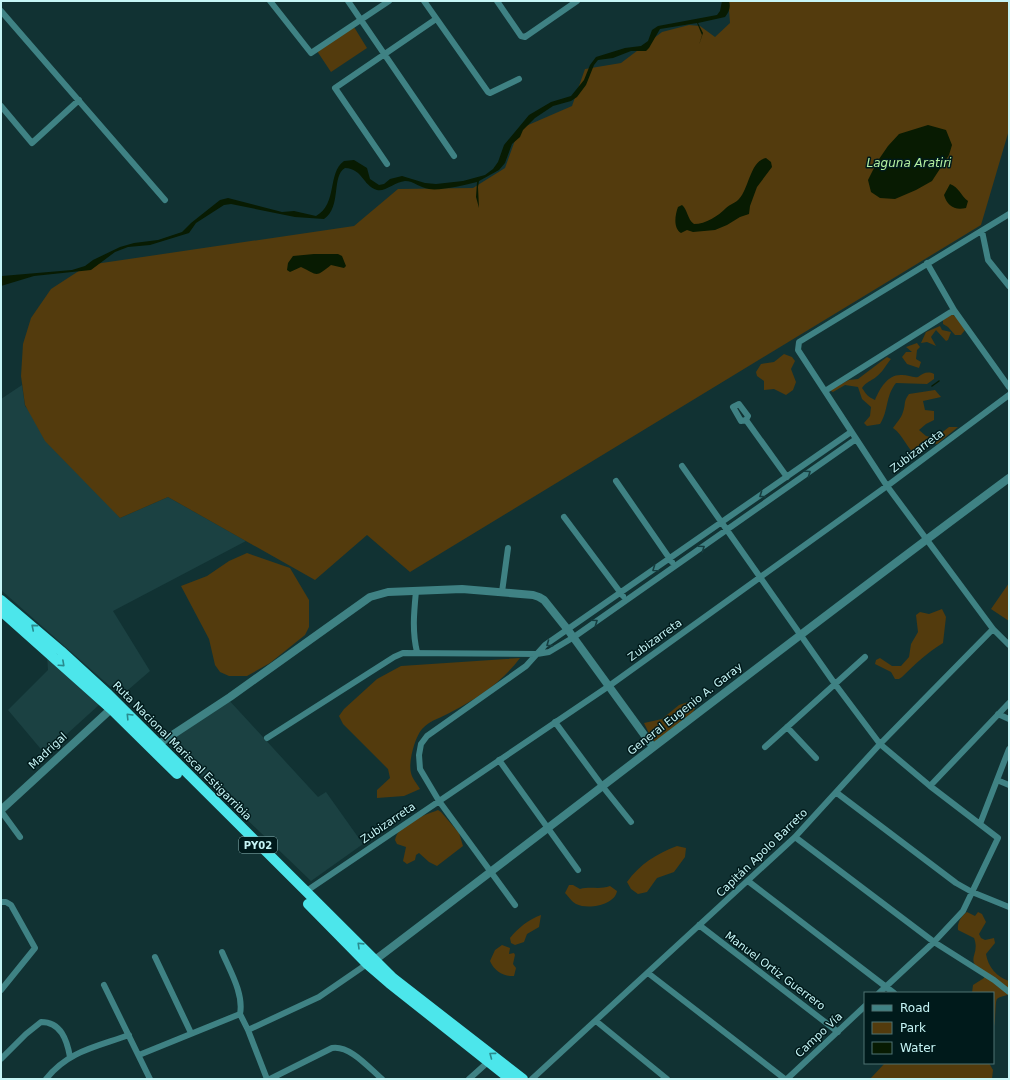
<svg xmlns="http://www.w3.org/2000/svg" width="1010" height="1080" viewBox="0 0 1010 1080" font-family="'DejaVu Sans',sans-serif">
  <rect width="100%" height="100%" fill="#113233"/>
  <path fill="#1b4142" d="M22,385L25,406L120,518L168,497L246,541L113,611L150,671L121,696L1,590V399Z
    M47,655L100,704L45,754L8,710L48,670Z
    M227,698L318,797L326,792L363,844L311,881L165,741Z"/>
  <path fill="#533b0d" d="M726,1H1009V130L981,225L410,572L367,535L315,580L168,497L120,518L45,441L25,405L21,376L23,344L31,318L51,289L88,265L354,226L398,189L473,188L505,168L519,129L572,106L585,69L621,63L662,32L689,25L700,26L715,37L730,23L729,9Z
    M354,27L367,48L331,72L317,51Z
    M952,314L962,322L965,330L961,335H955L948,327L943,324V320Z
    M940,326L942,330L951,332L948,340L946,341L936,330L931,337L936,346L927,342L921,343L926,332Z
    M917,343L920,347L917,350L916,359L921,362L919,368L907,364L902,357L906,352H912L906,347Z
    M784,354L792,357L795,361L791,369L796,382L793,390L786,395L774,389L764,390V381L757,376L756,372L761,364L774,362Z
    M887,357L891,359C886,365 882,373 876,377C871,381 866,382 862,388C866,394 868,397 875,400C880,388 888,374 902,375C908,375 913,378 918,377C923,373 928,371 934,374V379L927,384L896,383C885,397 889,410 880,424L867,426L864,423L870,416L871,407L862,399L858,387L845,385L833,392L829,390L849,380L858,379Z
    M935,390L941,397L923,401L925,410L934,411V420L926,424L919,430L926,436L935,438L949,427H958L937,444L928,443L923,450L915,454C906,447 903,435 893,428C896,423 901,419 903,412C906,404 903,402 909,394Z
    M247,553L290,568L309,600V627L305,635L270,663L247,676H229L220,672L215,665L209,639L181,586L207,576L229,561Z
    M1009,583V621L991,609Z
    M942,609L946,617L943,643C927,653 916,663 902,677L899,679H895L891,672L875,664L876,660L880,658L892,666H901L909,657L911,644L918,632L916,615L920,612L929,614Z
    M520,658C503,681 478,698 453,711C442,718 431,719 422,729C415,737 408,762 411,773C412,778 417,784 420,789L404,796L377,798V790L390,778L388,769L343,724L339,716L344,709L377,679L401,666Z
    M688,702L695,708L693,712L655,742C651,739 647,729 644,723L662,719L679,705Z
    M438,810L441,812L459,833L463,846L437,866L429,862L419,853L416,855L415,860L407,864L403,861L406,847L397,844L395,840C398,823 423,816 438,810Z
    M677,846L686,848L685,857L674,872L657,878L647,892L638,894L631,889L627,882C640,864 656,854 677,846Z
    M569,885H573L580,889C591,886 599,890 610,886L617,891C615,905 588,910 576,904C572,902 569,897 565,893Z
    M967,912L975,916L978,912L982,914L986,922L979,934L981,938L985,940L994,938L995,943L986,954C988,967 997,977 1009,981V994C1006,996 1000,996 997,999C995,1001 996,1023 993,1030V993H972L973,985L984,978V976C981,972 976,968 974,963C971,956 979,951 974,938L958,930C957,923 961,916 967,912Z
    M541,915L539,927L527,934L524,942L515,945L511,943L510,938C518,928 529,919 541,915Z
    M502,945L510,948L509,954L514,953L515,955L513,964L516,968L514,976C504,977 494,971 490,961L495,950Z
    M885,1063H989L993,1070L992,1079H870Z"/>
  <path fill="#081b02" d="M722,1H729C731,7 729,12 725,17L698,23L703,33L699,45L702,35L697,23L660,29L649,48L646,51H631L613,58L598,60L594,65L586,85L577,97L571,101L553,106L535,118L523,130L520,137L512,144L505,163L499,170L479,181L478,187L479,208L476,197L477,182C465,185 440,191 429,189C420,188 414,181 405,181C395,182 385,192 377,190C362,185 363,169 345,168C331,176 342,207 324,219L295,217L231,204L224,205L196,223L189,233L150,245L128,247L115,252L91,270L34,276L1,286L2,276L72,270L85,266L93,260L120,247L134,243L158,240L182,232L191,223L220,200L228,198L282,212L294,211L316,216C338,204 327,173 344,161L354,160L367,168L370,179L379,185L384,184L390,179L402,176L425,183L436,184L463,181L485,175L493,169L498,162L504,145L529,115L551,102L571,96L584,80L590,65L596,57L625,48L641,46L648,41L652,30L658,26L717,15L720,11Z
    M928,125L946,130L952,145L949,155L932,181L916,190L895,199L880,198L871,192L868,180L877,162L888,146L899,134Z
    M766,158L771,162L772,167L757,187L750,206L749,214L740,217L727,225L715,230L693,232L687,230L681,233C673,228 675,215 678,207L682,205C688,210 687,219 694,224C706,224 718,216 726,208C730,204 736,203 739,199C749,189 750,161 766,158Z
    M950,184C959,187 961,196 968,201L966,208C954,211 947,205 944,195Z
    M314,254H338L342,256L346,266L344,268L331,265C315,278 318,275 301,267L290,272L287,270L288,263L293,256Z"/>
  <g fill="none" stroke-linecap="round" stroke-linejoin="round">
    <path stroke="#081b02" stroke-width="1.5" d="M932,386L939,381"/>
    <path stroke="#3f8284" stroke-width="6" d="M270,1L311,53L389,1
      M348,1L454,156
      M424,1L488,92L490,93L519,79
      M497,1L521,36L525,37L577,1
      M1,11L165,200
      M1,106L32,143L79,100
      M387,164L335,88L436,19
      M1009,214L799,342L798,350L887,486L993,629L1009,645
      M982,231L988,260L1009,286
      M927,263L954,310L1009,387
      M825,391L954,310
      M746,420L741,421L733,407L739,404L748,416L746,420L787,477
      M682,466L835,684L880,744L930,786L998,838L963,911L934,942L879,993
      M616,481L672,562
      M564,517L623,596
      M416,591C414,612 412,631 417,652
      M502,592L508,548
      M998,714L1009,719
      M555,722L603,787L631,822
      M787,727L816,758
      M267,738L394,657L403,653L537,654L549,652L574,637L856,439
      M765,747L865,657
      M499,760L578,870
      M997,780L1009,785
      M930,786L1009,703
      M837,793L956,883L972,892L1009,907
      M1,811L20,837
      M980,824L1009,749
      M795,837L934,942L994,980L1009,992
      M748,881L894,993
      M305,892L609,686L887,486L1009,395
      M1,902H6L11,905L35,948L1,990
      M515,905L439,801L420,769L419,755L421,744L427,736L526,666L545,645L851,432
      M699,925L838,1032
      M222,952C230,971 244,994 240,1014
      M155,957L191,1033
      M648,973L785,1079
      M104,985L150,1079
      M240,1014L248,1030L267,1079
      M596,1021L667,1079
      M248,1030L319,997L367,964
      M139,1055L240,1014
      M1,1059L26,1034L41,1022C61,1022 67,1040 70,1057
      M46,1079C68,1051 96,1047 129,1035
      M270,1079L332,1048C350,1045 369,1068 382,1079
      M469,1079L488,1062
      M532,1079L795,837L880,744L993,629
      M787,1079L865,1006"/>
    <path stroke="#3f8284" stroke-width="8" d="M154,747L230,697L370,597L388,592L462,589L533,595L539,597L544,600L568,630L653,747
      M1,810L111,709
      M375,960C587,799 796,636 1009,478"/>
    <path stroke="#4ce6eb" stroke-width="10" d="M1,600L61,651L109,695L393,978L523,1079
      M1,611L111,709L177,774
      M308,904L367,964L389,983L510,1079"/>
  </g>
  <defs><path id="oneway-chevron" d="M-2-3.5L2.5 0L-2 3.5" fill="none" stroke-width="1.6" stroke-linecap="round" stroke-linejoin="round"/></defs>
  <g stroke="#163e40">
    <use href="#oneway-chevron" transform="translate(808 473) rotate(-35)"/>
    <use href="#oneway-chevron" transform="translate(762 495) rotate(145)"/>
    <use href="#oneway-chevron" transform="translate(702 548) rotate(-35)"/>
    <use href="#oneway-chevron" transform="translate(655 569) rotate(145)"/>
    <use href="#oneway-chevron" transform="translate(595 622) rotate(-35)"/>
    <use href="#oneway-chevron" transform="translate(549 644) rotate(144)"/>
  </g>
  <g stroke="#2a8a8d">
    <use href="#oneway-chevron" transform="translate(34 627) rotate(-140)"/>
    <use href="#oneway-chevron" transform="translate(62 664) rotate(42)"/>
    <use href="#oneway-chevron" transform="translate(129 716) rotate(-134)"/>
    <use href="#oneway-chevron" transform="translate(360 945) rotate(-136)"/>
    <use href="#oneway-chevron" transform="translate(492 1055) rotate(-143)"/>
  </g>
  <g text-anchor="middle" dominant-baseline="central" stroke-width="3" stroke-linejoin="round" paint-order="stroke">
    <rect fill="#001a1b" stroke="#8bb3b4" stroke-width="1" x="239" y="837" width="38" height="16" rx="3"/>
    <g font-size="10" font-weight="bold" fill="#c6f5f6">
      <text x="258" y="845">PY02</text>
    </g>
    <g font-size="11" fill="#c6f5f6" stroke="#001a1b">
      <text transform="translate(917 451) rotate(-37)">Zubizarreta</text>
      <text transform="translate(655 640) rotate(-36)">Zubizarreta</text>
      <text transform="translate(685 709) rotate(-38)">General Eugenio A. Garay</text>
      <text transform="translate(48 751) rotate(-43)">Madrigal</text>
      <text transform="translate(182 751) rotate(45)">Ruta Nacional Mariscal Estigarribia</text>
      <text transform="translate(388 823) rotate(-34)">Zubizarreta</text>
      <text transform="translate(762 853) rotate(-44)">Capitán Apolo Barreto</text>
      <text transform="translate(775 971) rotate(37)">Manuel Ortiz Guerrero</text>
      <text transform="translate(819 1035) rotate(-43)">Campo Vía</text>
    </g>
    <g font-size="12" font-style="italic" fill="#b5f1a2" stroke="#001a1b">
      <text x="909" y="163">Laguna Aratiri</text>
    </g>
  </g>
  <rect width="1010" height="1080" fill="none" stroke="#c6f5f6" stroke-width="4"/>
  <rect x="864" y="992" width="130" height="72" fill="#001a1b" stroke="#4f7273"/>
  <rect x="872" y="1005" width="20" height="6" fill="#3f8284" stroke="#4f7273"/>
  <text x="900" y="1012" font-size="12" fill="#c6f5f6">Road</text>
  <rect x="872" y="1022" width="20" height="12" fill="#533b0d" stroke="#4f7273"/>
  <text x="900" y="1032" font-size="12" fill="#c6f5f6">Park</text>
  <rect x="872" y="1042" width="20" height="12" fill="#081b02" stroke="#4f7273"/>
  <text x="900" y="1052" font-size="12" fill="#c6f5f6">Water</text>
</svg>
